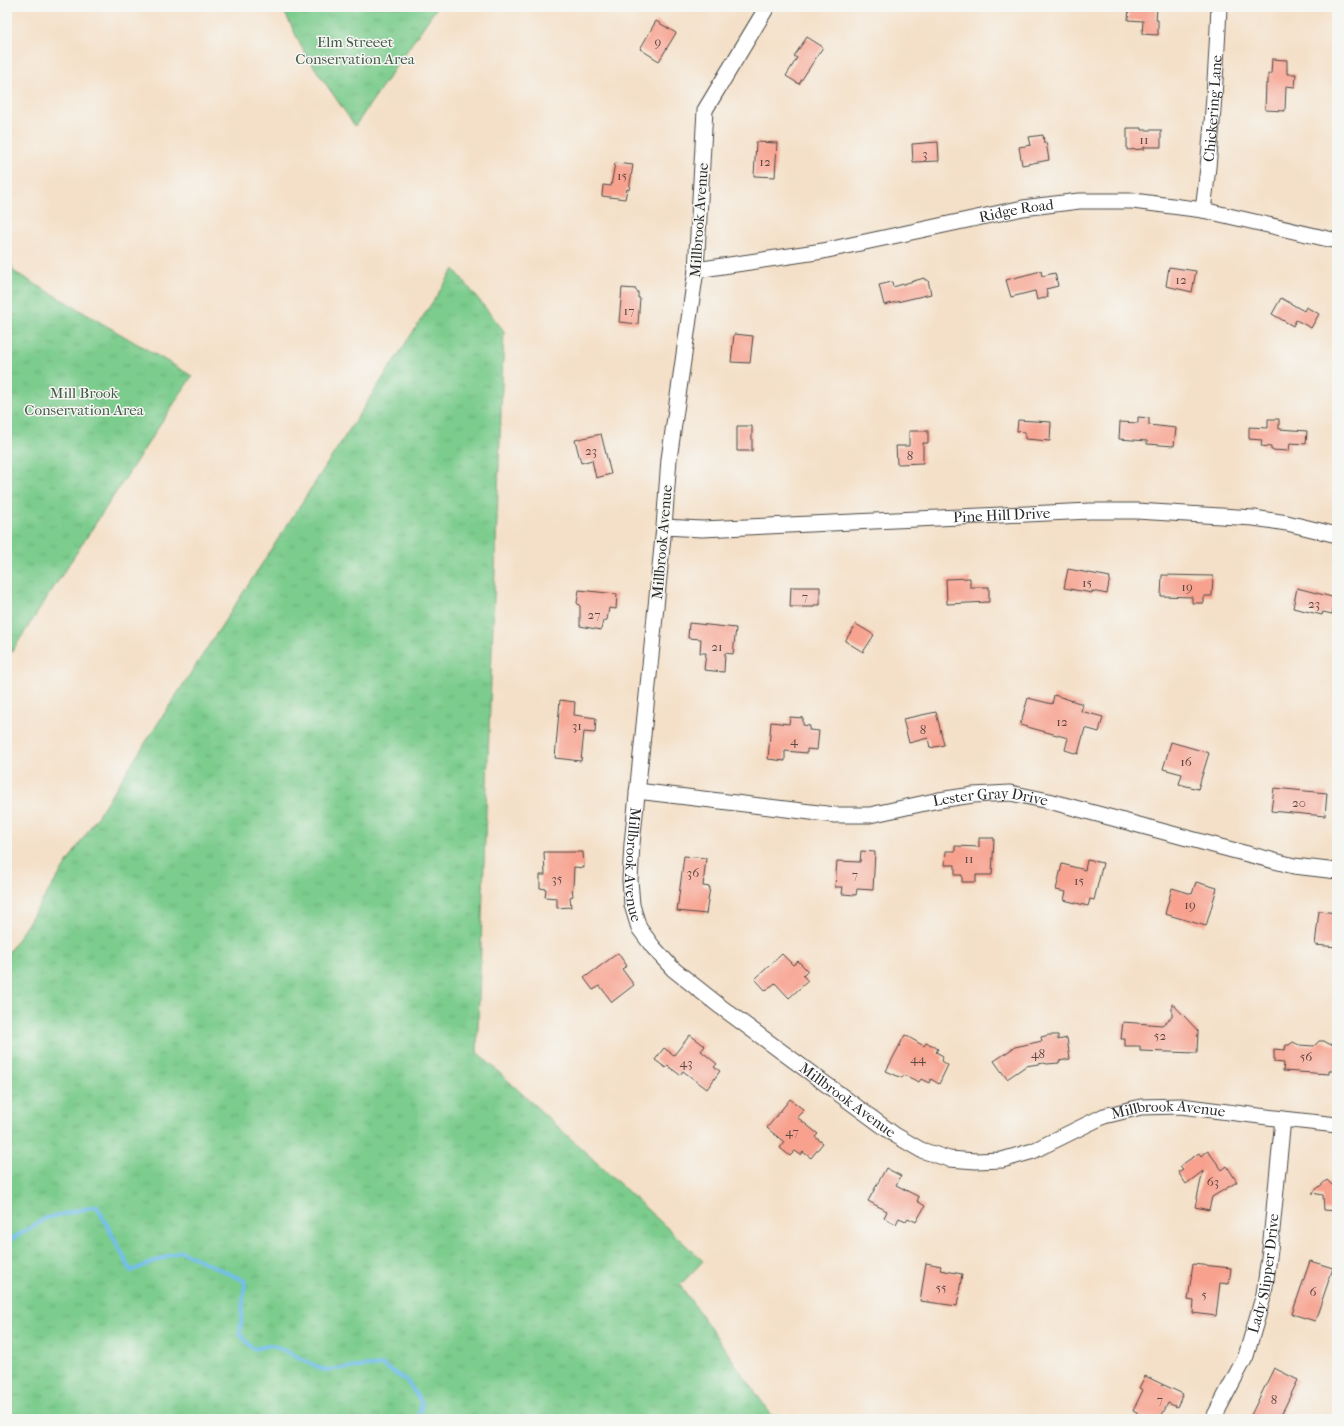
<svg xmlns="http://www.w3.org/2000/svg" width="1344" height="1426" viewBox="0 0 1344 1426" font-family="'IM FELL French Canon',serif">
  <defs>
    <pattern id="grass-tufts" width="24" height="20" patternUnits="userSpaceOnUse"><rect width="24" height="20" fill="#7bcc8d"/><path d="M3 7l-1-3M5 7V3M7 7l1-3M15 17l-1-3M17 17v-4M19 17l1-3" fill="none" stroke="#6aaf7a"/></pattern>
  </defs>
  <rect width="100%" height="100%" fill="#f6f6f2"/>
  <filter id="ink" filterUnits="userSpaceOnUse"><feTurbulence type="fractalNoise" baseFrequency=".025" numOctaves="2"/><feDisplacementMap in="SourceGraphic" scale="8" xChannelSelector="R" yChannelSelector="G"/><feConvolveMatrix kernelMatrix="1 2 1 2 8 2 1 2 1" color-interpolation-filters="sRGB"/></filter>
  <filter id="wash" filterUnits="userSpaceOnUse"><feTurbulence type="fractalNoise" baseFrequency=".012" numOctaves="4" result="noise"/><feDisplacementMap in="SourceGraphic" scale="16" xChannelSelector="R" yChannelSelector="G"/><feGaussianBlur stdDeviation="0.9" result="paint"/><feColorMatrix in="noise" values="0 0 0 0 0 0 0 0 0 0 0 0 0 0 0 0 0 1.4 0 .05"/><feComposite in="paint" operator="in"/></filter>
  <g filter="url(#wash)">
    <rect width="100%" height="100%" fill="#f4e0c8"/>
    <path fill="url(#grass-tufts)" stroke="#537c5c" d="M282,7H437L355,126L305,54Z
      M7,247L13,271L192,376L7,659Z
      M454,269L504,331L477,1052L703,1261L680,1285L774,1419H7V955Z"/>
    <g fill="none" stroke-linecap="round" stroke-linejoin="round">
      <path stroke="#73beec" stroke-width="4" d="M7,1242L46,1218L97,1206L131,1271L180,1251L245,1281L240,1334L253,1349L273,1345L324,1370L382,1365L407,1381L422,1403L418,1419"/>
    </g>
    <g id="blocks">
      <path fill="#f7a18e" d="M1129,7H1157L1156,20H1158V35L1142,34L1143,21L1128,20Z
        M656,21L676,33L659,61L640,49Z
        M807,37L823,47L799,84L786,76L797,58L794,56Z
        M1272,59L1287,60V74H1296L1295,87L1286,86L1285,111L1265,110L1266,83L1268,84V74H1271Z
        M1127,128H1142V130H1161V147H1144V149L1127,150Z
        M1043,135L1044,143L1046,142L1049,160L1022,165L1019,147L1031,145L1029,137Z
        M756,142L777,143L775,177L754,176Z
        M938,142L939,161L913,162L912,144Z
        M615,163L633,165L629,190L627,189L625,199L602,196L603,185L611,186Z
        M1169,267L1196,271L1192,292L1166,286Z
        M1041,271L1042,276L1055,273L1058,286L1046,289L1048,297L1037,300L1035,291L1011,297L1006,280Z
        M924,278L925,280H928L931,294L884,305L879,285L892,282L893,287Z
        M622,288L636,289V291L638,292V298H640L638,324L619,322Z
        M1281,298L1304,311L1306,307L1319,314L1311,328L1296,320L1293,326L1272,314Z
        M734,334L753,336L750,363L731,362Z
        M1138,417L1149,418V425L1176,428L1174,446L1147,444V441L1119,439L1120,422L1138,423Z
        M1268,419H1279V429L1307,431L1306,444L1290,443L1289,451L1271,450V447L1261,446L1262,440L1249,439V427L1268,428Z
        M1018,420L1051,422L1050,441L1025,439V432L1017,431Z
        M737,426H752V451H737Z
        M909,431H928V443H923V463L897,464L896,446H909Z
        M601,434L611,474L596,478L592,460L581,463L575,440Z
        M1068,569L1110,577L1107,594L1092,591V593L1064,588Z
        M1162,575L1213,576L1212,596H1204V603H1192V597L1161,596Z
        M970,578V587H989V602L947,604L946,579Z
        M791,587H820V605H814V607H790Z
        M1297,588L1336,598L1332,614L1323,612L1322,615L1293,608Z
        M579,590L617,594L616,609L609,608L607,620L603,621L601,630L580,626V606L577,603Z
        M689,623L736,628L733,654L725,653L724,672L704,670L706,653H700L701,639L688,638Z
        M856,624L874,635L863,652L845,641Z
        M1054,695L1083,704L1081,711L1103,717L1099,732L1085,728L1078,754L1065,750L1068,738L1020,725L1028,698L1052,704Z
        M560,700L575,702L574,715L596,718L595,733L584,732L581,761L555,758Z
        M936,712L944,745L930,748L928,738L909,743L903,719Z
        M790,717L803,718V725L810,726L809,730L819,731L817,750L807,749V753L785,751V761L768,759L771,722L789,724Z
        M1171,742L1209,753L1198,789L1179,784L1182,774L1163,769Z
        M1274,788L1327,793L1325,816L1271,811Z
        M979,838H994L992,875H976V882H962V875H955V865H945L946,851H955V846L979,847Z
        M861,851L875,852L873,890L857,889L856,895L842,894L843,887H835L837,861L860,862Z
        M544,852H583L584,868L574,867L573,887L572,888L573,896L570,897L571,907L557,908V898L545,897L546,889L540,888V875H545Z
        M684,856L706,858L703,886L710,887L706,914L677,911Z
        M1087,860L1103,863L1094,900L1090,899L1088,906L1064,900L1066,892L1056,890L1062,864L1085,870Z
        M1196,882L1217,888L1206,926L1165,914L1172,888L1192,894Z
        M1319,911L1337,913V947L1315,945Z
        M618,953L627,966L622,969L634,985L612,1002L600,986L593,990L584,978Z
        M782,954L793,965L798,961L808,971L803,976L808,981L789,998L775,983L766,991L755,979Z
        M1172,1003L1198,1031L1197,1053L1140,1051V1046H1125V1039H1121L1123,1022L1162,1025L1172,1017Z
        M690,1035L705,1046L701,1051L717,1064L714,1067L720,1071L707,1089L683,1071L680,1075L668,1066L666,1068L655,1060L664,1048L674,1055Z
        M905,1035L924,1046L926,1043L932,1045L938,1049L936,1052L943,1056L942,1061L948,1065L939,1084L931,1079L929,1083L921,1079L919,1082L904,1075L902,1078L886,1071Z
        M1049,1035H1058V1040L1067,1038L1070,1059L1059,1061V1063L1047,1064L1044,1063L1026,1066L1007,1079L994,1061L1015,1047L1042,1041L1041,1037Z
        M1319,1041H1324L1329,1044L1337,1045V1071H1329V1074L1283,1071L1284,1063L1274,1062V1049L1285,1050L1286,1045H1289L1293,1042L1299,1045L1314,1046Z
        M790,1099L804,1110L797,1117L818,1134L815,1137L823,1143L811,1158L803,1152L801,1155L795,1151L790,1156L780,1148L784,1142L767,1128Z
        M1208,1151L1222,1170L1227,1166L1237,1182L1212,1197L1209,1210L1195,1207L1203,1171L1186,1184L1178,1172L1183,1169L1180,1166L1199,1153L1201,1156Z
        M886,1168L901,1176L896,1185L919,1197L917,1201L925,1206L916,1222L908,1218L906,1221L899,1218L896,1224L884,1218L887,1211L868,1201Z
        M1327,1180L1337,1190V1211L1324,1210L1323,1195L1312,1193Z
        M1310,1261L1333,1268L1315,1321L1292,1314Z
        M926,1263L941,1266L940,1270L962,1274L957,1306L920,1301Z
        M1193,1264L1231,1268L1229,1284L1220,1283L1216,1316L1193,1313L1194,1301L1188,1300Z
        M1274,1368L1298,1380L1279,1419H1249Z
        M1145,1376L1183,1394L1177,1407L1168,1403L1160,1419H1136L1139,1414L1133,1411L1143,1390L1139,1388Z"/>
    </g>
  </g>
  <g filter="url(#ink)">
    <use href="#blocks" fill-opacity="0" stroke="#494643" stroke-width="1"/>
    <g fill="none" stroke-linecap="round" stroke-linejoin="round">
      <g stroke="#494643" stroke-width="17">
        <g id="minor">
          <path id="s1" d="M767,7L705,110L696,270L669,459L664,527L632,844L630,880L632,905L639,928L653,947L673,969L721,1007L895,1135L921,1150L949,1159L976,1161L1002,1160L1033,1151L1104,1116L1141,1107L1181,1106L1283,1119L1337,1125"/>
          <path id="s2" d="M1203,210C1212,142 1216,75 1219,7"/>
          <path id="s3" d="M696,270L823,251L1023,208L1079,201H1133L1203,210L1337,241"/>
          <path id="s4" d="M664,527L702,529L1090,511H1136L1254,518L1287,523L1337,535"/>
          <path id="s5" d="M637,791L835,815H870L939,800L973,795L1010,793L1049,801L1232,850L1294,866L1337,871"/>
          <path id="s6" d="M1213,1419L1246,1356L1264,1294L1270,1250L1283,1119"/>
        </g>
      </g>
      <use href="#minor" stroke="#fff" stroke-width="15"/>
    </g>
  </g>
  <g text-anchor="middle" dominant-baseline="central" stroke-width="3" stroke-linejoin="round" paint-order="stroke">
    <g font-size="13" fill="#5e4844">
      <text x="658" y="41">9</text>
      <text x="1144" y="139">11</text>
      <text x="925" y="153">3</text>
      <text x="765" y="161">12</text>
      <text x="622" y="175">15</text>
      <text x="1181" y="279">12</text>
      <text x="629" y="310">17</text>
      <text x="591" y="450">23</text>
      <text x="910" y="455">8</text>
      <text x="1087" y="582">15</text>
      <text x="1187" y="586">19</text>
      <text x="805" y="596">7</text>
      <text x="1314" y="603">23</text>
      <text x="594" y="614">27</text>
      <text x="717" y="646">21</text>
      <text x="1062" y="721">12</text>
      <text x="577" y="725">31</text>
      <text x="923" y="729">8</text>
      <text x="794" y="740">4</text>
      <text x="1186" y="761">16</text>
      <text x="1299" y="802">20</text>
      <text x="969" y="858">11</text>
      <text x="693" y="872">36</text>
      <text x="855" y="874">7</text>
      <text x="557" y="878">35</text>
      <text x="1079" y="880">15</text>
      <text x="1190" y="904">19</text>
      <text x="1160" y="1035">52</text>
      <text x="1038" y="1053">48</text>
      <text x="1306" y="1056">56</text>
      <text x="918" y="1058">44</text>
      <text x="686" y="1062">43</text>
      <text x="792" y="1131">47</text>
      <text x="1213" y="1181">63</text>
      <text x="941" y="1287">55</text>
      <text x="1313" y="1291">6</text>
      <text x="1204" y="1294">5</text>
      <text x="1160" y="1399">7</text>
      <text x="1274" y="1399">8</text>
    </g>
    <g font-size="15" fill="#435b48" stroke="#f6f6f2">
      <text x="355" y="42">Elm Streeet<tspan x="355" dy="17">Conservation Area</tspan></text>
      <text x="84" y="393">Mill Brook<tspan x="84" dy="17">Conservation Area</tspan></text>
    </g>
    <g font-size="15" fill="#2b2b2b" stroke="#f6f6f2">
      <text stroke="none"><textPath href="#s2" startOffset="102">Chickering Lane</textPath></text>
      <text stroke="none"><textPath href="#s3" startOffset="326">Ridge Road</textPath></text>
      <text transform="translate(699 220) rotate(-86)">Millbrook Avenue</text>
      <text stroke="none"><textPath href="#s4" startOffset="338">Pine Hill Drive</textPath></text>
      <text transform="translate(662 542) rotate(-85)">Millbrook Avenue</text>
      <text stroke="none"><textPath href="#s5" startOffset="357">Lester Gray Drive</textPath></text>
      <text stroke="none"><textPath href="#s1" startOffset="879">Millbrook Avenue</textPath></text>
      <text stroke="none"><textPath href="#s1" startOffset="1215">Millbrook Avenue</textPath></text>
      <text stroke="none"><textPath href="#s1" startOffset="1563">Millbrook Avenue</textPath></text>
      <text stroke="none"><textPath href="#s6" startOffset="156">Lady Slipper Drive</textPath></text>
    </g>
  </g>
  <rect width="1344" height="1426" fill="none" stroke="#f6f6f2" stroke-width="24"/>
</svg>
